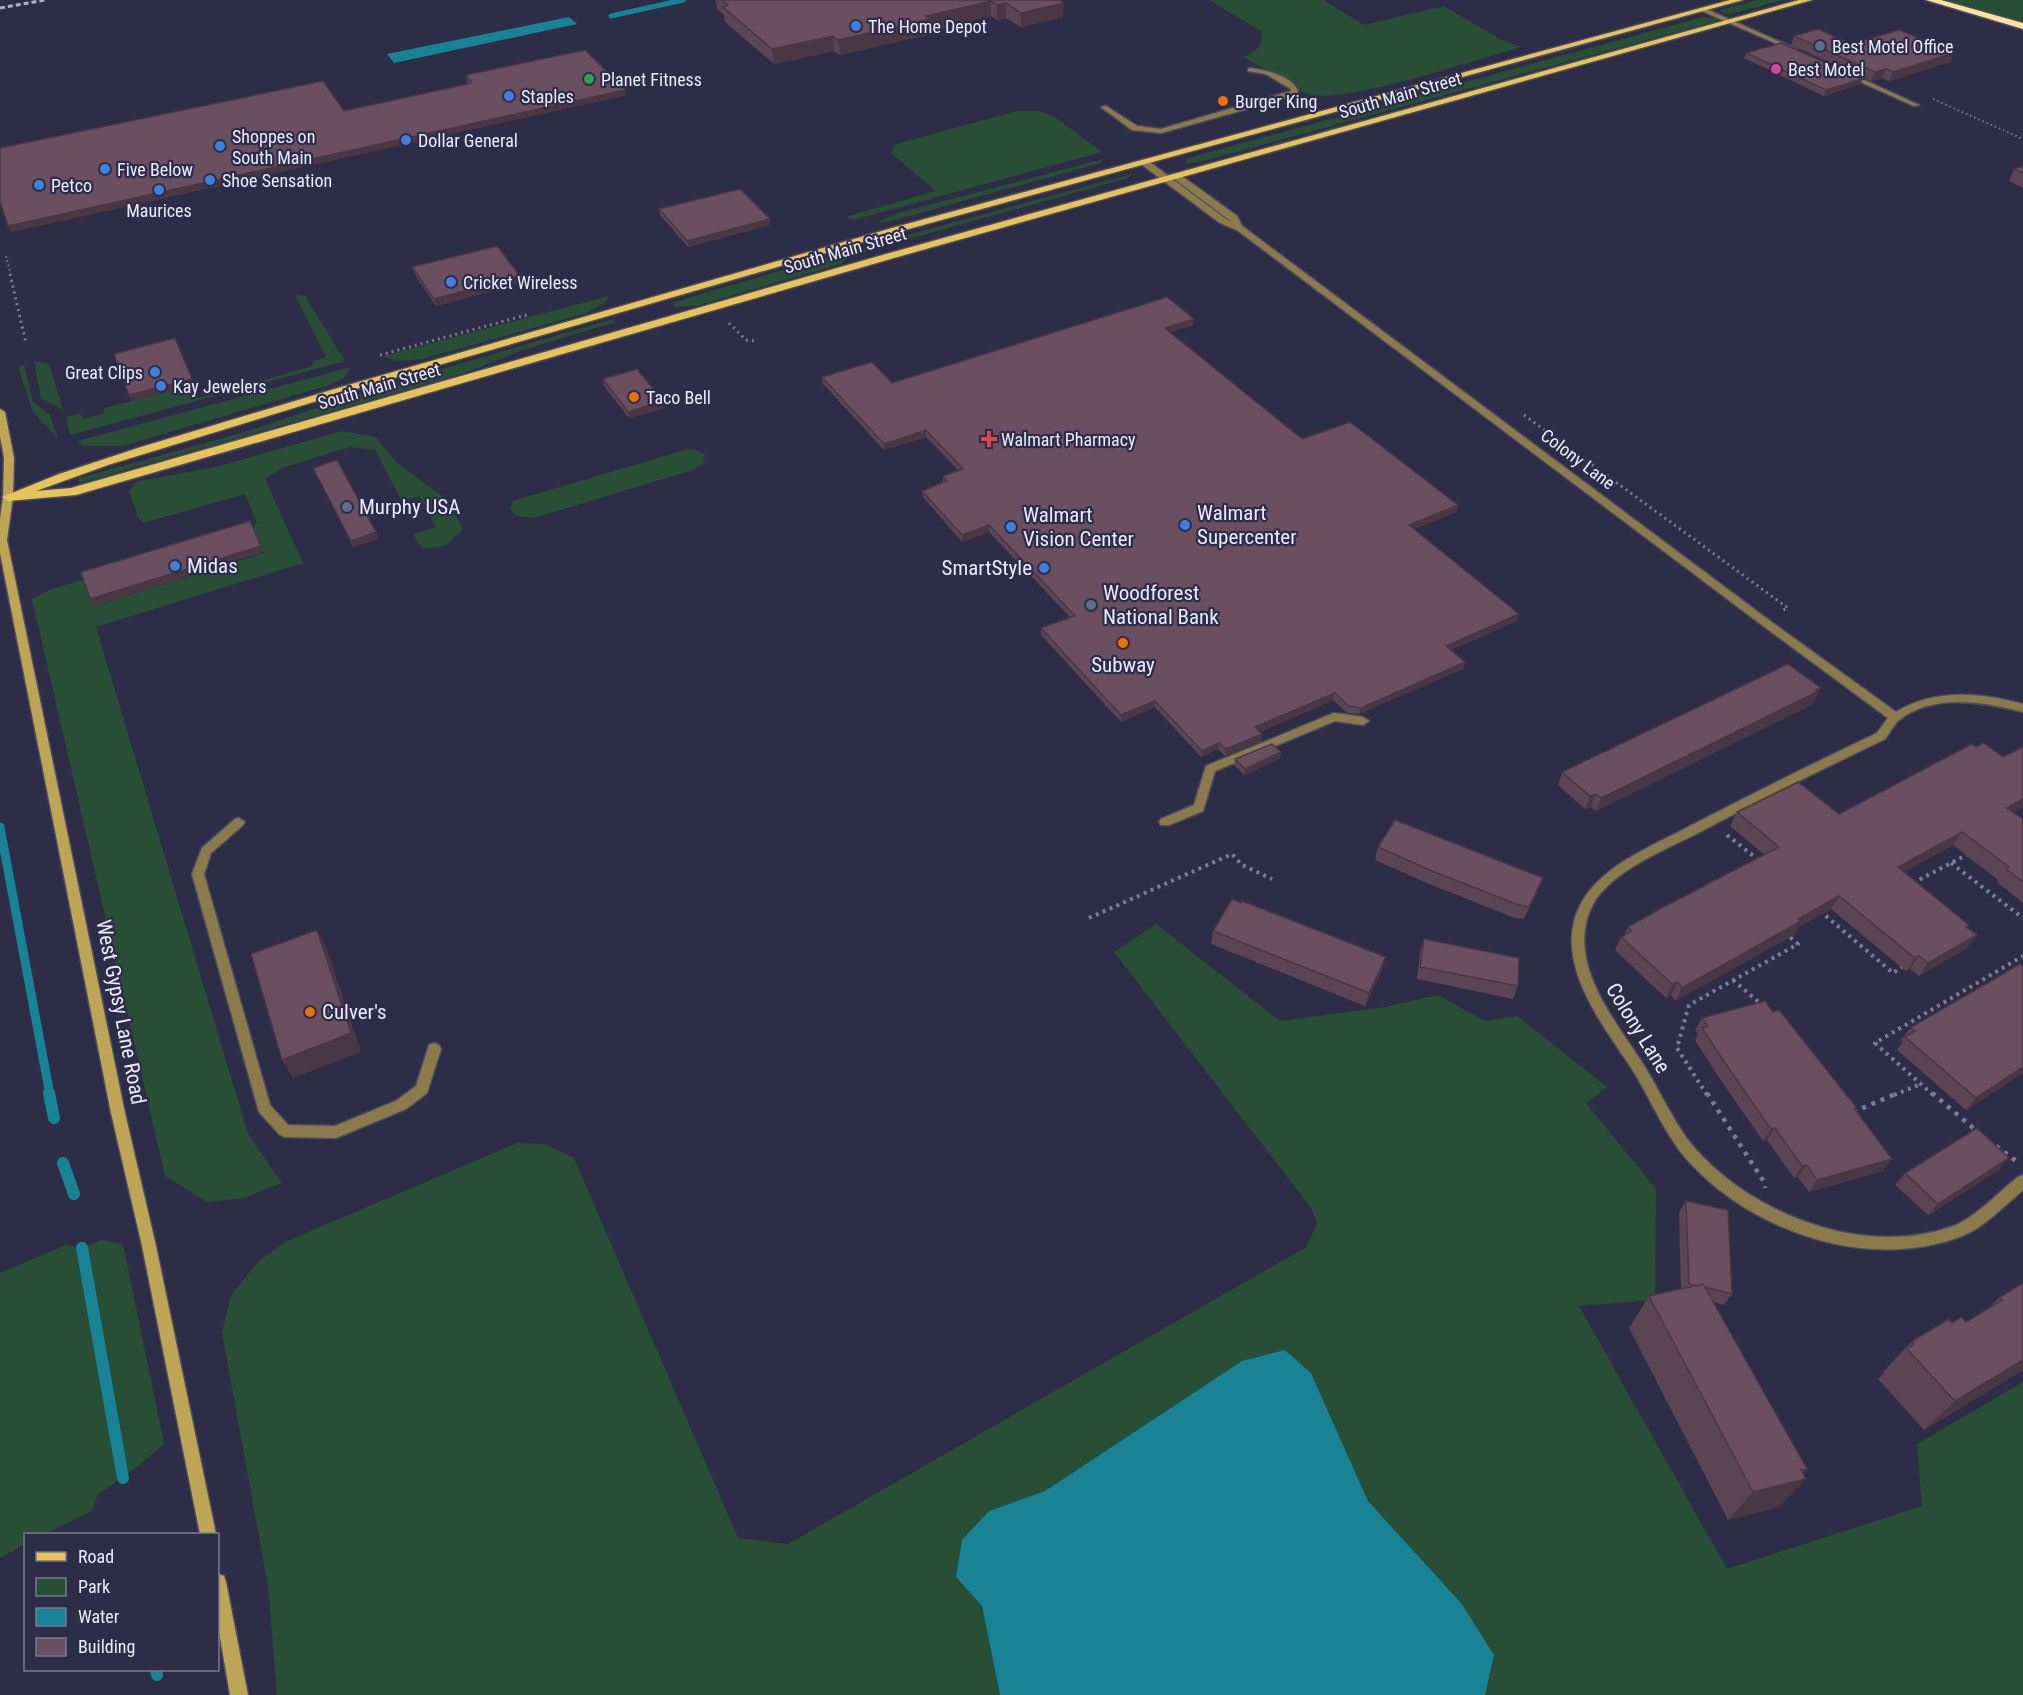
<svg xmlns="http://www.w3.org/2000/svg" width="2023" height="1695" viewBox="0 0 2023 1695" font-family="'Roboto Condensed',sans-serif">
  <rect width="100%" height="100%" fill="#2e2d47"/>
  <path fill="#284f35" d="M1209,0H1323L1364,25L1444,6L1500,39L1521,47C1482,58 1338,106 1308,94C1286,86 1265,69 1244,57C1256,52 1264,45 1261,31Z
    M1758,0H1783L1731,14L1723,13L1720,10Z
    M1944,0H2023V22Z
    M1703,17L1717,19V21L1196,163H1185L1188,158Z
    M1017,111H1038L1052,115L1102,152L853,220L848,218V216L855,214L936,191L891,153L896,144Z
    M1104,159L1100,163L888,222H877L898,213Z
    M1132,174L1128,178L855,254L840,264L699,305L675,307L671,303L838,254Z
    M295,295L305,296L345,361L70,435L66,417L80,413L83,419L104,413V408L195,385L198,398L310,367L316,360L326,357Z
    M609,296L606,302L587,313L422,359L396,361L383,356Z
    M613,319L616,322L520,351L465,373L79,483V478L245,432L357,394Z
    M34,361L49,364L63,410L41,398Z
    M24,365L33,402L50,415L58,439L33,412L18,367Z
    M351,367L343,378L329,385L123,446H82L78,441Z
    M342,431L375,437L396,462L446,499L463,529L445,546L422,549L413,534L436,527L419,496L402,501L375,450L350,447L284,467L265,479L303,563L96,627L248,1134L282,1183L244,1198L207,1202L165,1176L32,599L49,590L85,579L94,606L264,553L253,528L257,523L245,494L143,523L138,517L129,492L136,482L220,466Z
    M688,449L696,450L705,455L703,464L693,470L534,518L517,516L510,509L513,501Z
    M1156,924L1280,1021L1386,1007L1438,995L1485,1021L1517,1016L1607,1087L1586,1103L1656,1189L1655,1300L1579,1306L1727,1569L1922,1506L1917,1444L2023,1382V1695H1485L1494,1655L1462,1604L1368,1501L1311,1373L1285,1350L1242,1361L1045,1491L989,1511L956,1577L982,1606L1000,1695H277L268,1586L222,1333L231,1295L260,1260L287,1241L517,1143L544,1144L574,1158L738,1538L788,1544L1306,1247L1317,1224L1312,1209L1114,952Z
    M101,1240L123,1244L164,1444L138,1466L97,1495L93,1510L45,1534H26L25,1544L0,1558V1273L66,1245L82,1248Z"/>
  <path fill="#198396" d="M569,17L577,24L394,63L387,54Z
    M1285,1350L1311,1373L1368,1501L1462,1604L1494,1655L1485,1695H1000L982,1606L956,1577L962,1540L989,1511L1045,1491L1242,1361Z"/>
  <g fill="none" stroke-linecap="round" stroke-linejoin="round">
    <path stroke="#198396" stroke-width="5" d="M611,16L683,0"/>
    <path stroke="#198396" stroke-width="9" d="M0,827L50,1095"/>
    <path stroke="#198396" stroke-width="12" d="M49,1093L54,1118
      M63,1163L74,1194
      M82,1248L123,1478
      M156,1670L157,1675"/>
    <g stroke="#4c4b64" stroke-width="3">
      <path id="lane" d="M1702,9H1706L1796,49L1791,50L1702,11Z
        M1250,68C1265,70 1293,76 1298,92L1293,96L1161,133L1132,130L1101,107L1106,106L1137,126L1161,129L1291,91V89L1266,74L1248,71V69Z
        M1845,73H1849L1919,105L1914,106L1845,75Z
        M1334,713L1363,717L1369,721L1363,725L1335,721L1215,771L1203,811L1169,825H1161L1159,822L1161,819L1194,805L1206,766Z
        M239,818L245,822L243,825L211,853L204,874L270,1105L288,1125L335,1126L396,1101L416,1086L429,1045L434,1043L439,1045L441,1049L427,1093L406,1109L336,1138L285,1137L280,1135L259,1112L192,874L202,848L235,819Z"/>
    </g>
    <g stroke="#4c4b64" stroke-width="3">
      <path id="street" d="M1141,160H1147L1226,219L1232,222L1173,178V174H1179L1237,216L1242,226L1766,618L1896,712C1935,688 1981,693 2023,704V712C1984,702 1934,693 1899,720C1893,725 1890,733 1885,739C1823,769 1761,799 1700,832C1667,849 1610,871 1592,906C1566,960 1611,1015 1639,1058C1661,1090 1675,1130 1703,1157C1763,1219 1872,1258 1956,1225C1977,1216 2000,1191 2018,1177L2023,1175V1190C2005,1205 1985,1227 1962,1236C1872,1271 1757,1234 1692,1165C1665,1137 1651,1098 1630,1066C1600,1021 1549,956 1583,900C1606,863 1653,846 1690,826C1752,794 1814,763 1877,733L1888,718L1758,622L1237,230L1220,223L1141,164Z"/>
    </g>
    <g stroke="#4c4b64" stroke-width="3">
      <path id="secondary" d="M0,409L5,412L14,458L13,497L7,540L125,1113L156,1246L216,1534H200L142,1246L111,1113L0,553V519L3,497L4,458L0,436Z
        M218,1574L224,1576L226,1582L248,1695H230L218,1626Z"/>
    </g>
    <g stroke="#4c4b64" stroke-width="3">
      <path id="primary" d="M1730,0H1743L905,230L356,389L108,465L36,491L71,488L886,254L1799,0H1812L894,258L76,495L8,501L2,497L59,474L141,447L348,385L899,226Z"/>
    </g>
    <g stroke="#4c4b64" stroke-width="3">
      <path id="highway" d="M1926,0H1941L2023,23V29Z"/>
    </g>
    <path stroke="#7b7b92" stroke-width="2" stroke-dasharray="1.5 3" stroke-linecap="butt" d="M1933,99L2023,139
      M6,256L11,275"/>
    <path stroke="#7b7b92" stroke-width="3" stroke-dasharray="2 4" stroke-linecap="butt" d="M10,274L26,343
      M729,323L746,340L755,341
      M380,355L530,314
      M1524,415L1788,608L1781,611"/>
    <path stroke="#7b7b92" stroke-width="4" stroke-dasharray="3 4.5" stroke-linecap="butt" d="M1727,835L1761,862
      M1951,863L2023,918
      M1913,883L1970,853
      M1820,911L1893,973L1902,967
      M1089,918L1232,854L1242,865L1272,879
      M1733,980L1762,1005
      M1707,1095L1677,1048L1689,1005L1798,944L1790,937
      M1894,1095L1921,1084
      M1933,1095L1875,1043L2023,956"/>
    <path stroke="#7b7b92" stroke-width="4.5" stroke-dasharray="4 6" stroke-linecap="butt" d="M1707,1093L1764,1182L1765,1188
      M1932,1093L1978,1132
      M1853,1112L1898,1093
      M1996,1146L2016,1161"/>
    <use href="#lane" fill="#8b7b4b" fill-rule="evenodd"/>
    <use href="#street" fill="#8b7b4b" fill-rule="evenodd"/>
    <use href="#secondary" fill="#bea455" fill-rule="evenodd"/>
    <use href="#primary" fill="#e6c45a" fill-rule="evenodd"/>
    <use href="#highway" fill="#fbe39e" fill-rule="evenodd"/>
    <path stroke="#b1b1c5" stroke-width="3" stroke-dasharray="5 3" stroke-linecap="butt" d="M0,8L45,0"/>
  </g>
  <path fill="#5b4453" d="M716,0H1060L1063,17L1021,27L1006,18L997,20L991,16L931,30V34L840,55L834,51L774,64L725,22L724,15L717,9Z
    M1794,36L1851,44L1954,53L1950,62L1889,81L1882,78L1871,81L1791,45Z
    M1746,53L1860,84L1824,96L1744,58Z
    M466,75L626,95L11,232L8,226L344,111L469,84L467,81Z
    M2023,166V188L2009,181L2014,169Z
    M659,209L770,225L688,247L660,215Z
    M412,267L520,276L522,283L436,306L414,273Z
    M1194,319V325L1170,332L1302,439L1457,512L1414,529L1517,621L1450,650L1465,662L1463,669L1359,714L1347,713L1333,700L1260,732L1262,734L1261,741L1225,756L1218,749L1201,757L1155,707L1121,722L1041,635V628L1070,617L989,532L962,542L923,497L922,491L943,482V476L959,471L926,437L884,450L823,384L822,377L892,383Z
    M603,379L663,401L665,408L629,418L604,386Z
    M313,468L379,539L353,547Z
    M1814,701L1812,702L1811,705L1596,811L1591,807L1585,809L1558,785L1562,772Z
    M1976,747L2003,757L2023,747V807L2013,812L2023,819V903L1997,882L1998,880L1953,845L1904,872L1967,928V948L1919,976L1910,969L1906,971L1831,909L1797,928L1794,935L1675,1001L1671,995L1666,998L1615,950L1621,937L1624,935L1628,927L1765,855L1730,826L1737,812L1839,814Z
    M1235,759H1280L1244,775L1234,765Z
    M1378,847L1538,891L1524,919L1515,918L1429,884L1375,860Z
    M1213,931L1382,970L1365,1006L1211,944Z
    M1424,939L1518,986L1513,999L1417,979L1420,952Z
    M2023,966V1073L1966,1110L1897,1050L1903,1041L1901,1040L1910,1028Z
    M1702,1018L1854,1109L1883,1171L1809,1192L1798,1177L1794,1178L1767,1140L1763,1141L1718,1076L1695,1040L1698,1034L1695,1030Z
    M1999,1170L1928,1215L1895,1185L1905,1173Z
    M1686,1201L1732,1294L1724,1305L1713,1302L1807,1469L1802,1473L1779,1507L1728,1520L1629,1328L1649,1296L1681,1289L1679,1212Z
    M2023,1283V1370L1924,1430L1878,1379L1884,1373L1883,1372L1912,1341L1952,1323L1966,1322L1987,1309L2000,1297Z"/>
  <path fill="#4a3744" d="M991,1V16L931,30V34L840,55L838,40L926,16Z
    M1006,3V18L997,20V5Z
    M1064,3L1063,17L1021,27V13Z
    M833,36L834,51L774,64L772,49Z
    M1954,53L1950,62L1889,81L1893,72Z
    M1886,69L1882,78L1871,81L1875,72Z
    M1863,79L1860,84L1824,96L1826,90Z
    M625,90L626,95L11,232L8,226Z
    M770,219V225L688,247L687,241Z
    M520,276L522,283L436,306L434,299Z
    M1194,319V325L1164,334L1165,328Z
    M175,338L195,385L132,401L129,395Z
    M663,401L665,408L629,418L628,412Z
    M926,430V437L884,450V444Z
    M1458,505L1457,512L1407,532L1409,525Z
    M989,525V532L962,542V535Z
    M376,532L379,539L353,547L351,541Z
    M261,546L264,552L94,606L90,599Z
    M1519,614L1517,621L1444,652L1446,646Z
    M1465,662L1463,669L1359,714L1361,708Z
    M1821,688L1814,701L1812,702L1811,705L1596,811L1601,798Z
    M1335,693L1333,700L1254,734L1255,727Z
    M1155,701V707L1121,722V715Z
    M1262,734L1261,741L1225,756L1226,749Z
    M1219,743L1218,749L1201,757L1202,751Z
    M1281,752L1280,759L1244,775L1245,769Z
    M1596,794L1591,807L1585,809L1590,796Z
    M2023,799V807L1998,821L2007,808Z
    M1962,832L1953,845L1889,881L1898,867Z
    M1543,878L1538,891L1524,919L1529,907Z
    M1839,896L1831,909L1797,928L1794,935L1675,1001L1682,988L1798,919Z
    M317,930L327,949L361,1052L293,1078L282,1060Z
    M1977,935L1967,948L1919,976L1928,963Z
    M1919,956L1910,969L1906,971L1915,958Z
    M1386,957L1382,970L1365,1006L1369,993Z
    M1678,982L1671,995L1666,998L1672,984Z
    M2023,1067V1073L1966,1110L1976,1098Z
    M1775,1128L1767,1140L1763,1141L1771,1129Z
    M2009,1158L1999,1170L1928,1215L1938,1204Z
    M1892,1159L1883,1171L1809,1192L1817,1180Z
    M1807,1165L1798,1177L1794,1178L1802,1166Z
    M2023,1360V1370L1924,1430L1955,1401Z
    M1806,1479L1779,1507L1728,1520L1753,1492Z"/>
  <path fill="#6a4f61" stroke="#4a3744" stroke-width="1.5" d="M722,0H1060L1064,3L1021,13L1006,3L997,5L991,1L926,16L930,19L838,40L833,36L772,49L723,7L728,5Z
    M1818,29L1851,44L1899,30L1954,53L1893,72L1886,69L1875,72L1794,36Z
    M1781,43L1863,79L1826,90L1746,53Z
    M585,50L625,90L8,226L0,201V148L323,81L344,111L472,83L466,75Z
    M2023,166V173L2014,169Z
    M740,189L770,219L687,241L659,209Z
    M497,246L520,276L434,299L412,267Z
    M1167,297L1194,319L1165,328L1302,439L1350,422L1458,505L1409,525L1519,614L1446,646L1465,662L1361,708L1349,706L1335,693L1255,727L1262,734L1226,749L1219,743L1202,751L1155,701L1121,715L1041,628L1075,616L989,525L962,535L922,491L947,481L943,476L963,469L926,430L884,444L822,377L872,362L892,383Z
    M175,338L192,379L129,395L114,354Z
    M637,369L663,401L628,412L603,379Z
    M337,460L376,532L351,541L313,468Z
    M250,521L261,546L90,599L81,572Z
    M1788,664L1821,688L1816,690L1817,692L1601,798L1596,794L1590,796L1562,772Z
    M1984,743L2003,757L2023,747V799L2007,808L2023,819V882L2006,869L2009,867L1962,832L1898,867L1969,925L1966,927L1977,935L1928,963L1919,956L1915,958L1839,896L1798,919L1801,921L1682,988L1678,982L1672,984L1621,937L1632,931L1628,927L1658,910L1779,847L1737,812L1798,782L1839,814L1972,744L1976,747Z
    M1272,744L1281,752L1245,769L1235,759Z
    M1395,820L1543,878L1529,907L1519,905L1432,871L1378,847Z
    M1232,899L1241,903L1242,901L1386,957L1369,993L1213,931Z
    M317,930L351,1033L282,1060L251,954Z
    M1424,939L1519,958L1518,986L1420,967Z
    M2020,964L2023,966V1067L1976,1098L1905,1037L1915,1031L1910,1028Z
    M1765,1001L1773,1012L1779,1010L1856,1107L1854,1108L1892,1159L1817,1180L1807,1165L1802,1166L1775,1128L1771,1129L1725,1063L1702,1028L1708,1026L1702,1018Z
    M1977,1128L2009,1158L1938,1204L1905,1173Z
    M1686,1201L1728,1210L1732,1294L1705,1287L1703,1284L1697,1286L1689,1284Z
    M2023,1283V1360L1955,1401L1907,1349L1914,1344L1912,1341L1949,1319L1952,1323L1961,1317L1966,1322L2002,1300L2000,1297Z
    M1703,1284L1807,1469L1801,1470L1806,1479L1753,1492L1649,1296Z"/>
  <g fill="#3f7fe0" stroke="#2e2d47" stroke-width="2">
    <circle cx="856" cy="26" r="6"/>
    <circle cx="509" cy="96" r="6"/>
    <circle cx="406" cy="140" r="6"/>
    <circle cx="220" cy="146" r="6"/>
    <circle cx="105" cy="169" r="6"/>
    <circle cx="210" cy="180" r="6"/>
    <circle cx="39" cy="185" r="6"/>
    <circle cx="159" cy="190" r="6"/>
    <circle cx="451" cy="282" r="6"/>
    <circle cx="155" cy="372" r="6"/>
    <circle cx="161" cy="386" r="6"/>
    <circle cx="1185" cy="525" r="6"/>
    <circle cx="1011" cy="527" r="6"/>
    <circle cx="175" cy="566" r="6"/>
    <circle cx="1044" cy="568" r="6"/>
  </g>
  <g fill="#5c6f8a" stroke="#2e2d47" stroke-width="2">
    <circle cx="1820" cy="46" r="6"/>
    <circle cx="347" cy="507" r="6"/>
    <circle cx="1091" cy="605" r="6"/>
  </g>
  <circle fill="#d1479c" stroke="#2e2d47" stroke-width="2" cx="1776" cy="69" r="6"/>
  <circle fill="#2e9e5b" stroke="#2e2d47" stroke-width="2" cx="589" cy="79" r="6"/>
  <g fill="#e8710a" stroke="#2e2d47" stroke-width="2">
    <circle cx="1223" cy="101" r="6"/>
    <circle cx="634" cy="397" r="6"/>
    <circle cx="1123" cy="643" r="6"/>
    <circle cx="310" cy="1012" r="6"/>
  </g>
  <path fill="#e0444e" stroke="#2e2d47" stroke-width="2" d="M986 430h6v6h6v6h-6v6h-6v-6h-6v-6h6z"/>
  <g text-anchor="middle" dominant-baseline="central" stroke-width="4.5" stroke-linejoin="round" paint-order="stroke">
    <g font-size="18" fill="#eaeafc" stroke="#2e2d47" text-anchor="start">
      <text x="868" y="26">The Home Depot</text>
      <text x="1832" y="46">Best Motel Office</text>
      <text x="1788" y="69">Best Motel</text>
      <text x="601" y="79">Planet Fitness</text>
      <text x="521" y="96">Staples</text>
      <text x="1235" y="101">Burger King</text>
      <text x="232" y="136">Shoppes on<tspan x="232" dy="21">South Main</tspan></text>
      <text x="418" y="140">Dollar General</text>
      <text x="117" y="169">Five Below</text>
      <text x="222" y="180">Shoe Sensation</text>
      <text x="51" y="185">Petco</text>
      <text x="159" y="210" text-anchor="middle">Maurices</text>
      <text x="463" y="282">Cricket Wireless</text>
      <text x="143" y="372" text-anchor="end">Great Clips</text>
      <text x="173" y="386">Kay Jewelers</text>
      <text x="646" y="397">Taco Bell</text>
      <text x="1001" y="439">Walmart Pharmacy</text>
    </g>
    <g font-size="18" fill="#eaeafc" stroke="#2e2d47">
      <text transform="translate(1400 95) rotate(-16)">South Main Street</text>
      <text transform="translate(845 250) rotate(-16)">South Main Street</text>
      <text transform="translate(379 386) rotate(-16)">South Main Street</text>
      <text transform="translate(1578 459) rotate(37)">Colony Lane</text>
    </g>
    <g font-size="21" fill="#eaeafc" stroke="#2e2d47" text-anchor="start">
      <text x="359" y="507">Murphy USA</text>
      <text x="1197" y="513">Walmart<tspan x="1197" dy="24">Supercenter</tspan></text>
      <text x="1023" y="515">Walmart<tspan x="1023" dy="24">Vision Center</tspan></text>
      <text x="187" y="566">Midas</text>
      <text x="1032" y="568" text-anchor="end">SmartStyle</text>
      <text x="1103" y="593">Woodforest<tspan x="1103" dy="24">National Bank</tspan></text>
      <text x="1123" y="665" text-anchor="middle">Subway</text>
      <text x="322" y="1012">Culver's</text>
    </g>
    <g font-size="21" fill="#eaeafc" stroke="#2e2d47">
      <text transform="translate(121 1012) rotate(79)">West Gypsy Lane Road</text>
      <text transform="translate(1638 1028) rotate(58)">Colony Lane</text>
    </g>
  </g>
  <rect x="24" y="1533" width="195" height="138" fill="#2e2d47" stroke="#79798f" stroke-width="1.5"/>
  <rect x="36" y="1552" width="30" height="9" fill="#e6c45a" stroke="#79798f" stroke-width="1.5"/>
  <text x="78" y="1563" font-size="18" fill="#eaeafc">Road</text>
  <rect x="36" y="1578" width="30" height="18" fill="#284f35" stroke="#79798f" stroke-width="1.5"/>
  <text x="78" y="1593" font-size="18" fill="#eaeafc">Park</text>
  <rect x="36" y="1608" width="30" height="18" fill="#198396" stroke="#79798f" stroke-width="1.5"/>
  <text x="78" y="1623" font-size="18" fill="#eaeafc">Water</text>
  <rect x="36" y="1638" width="30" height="18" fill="#6a4f61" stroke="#79798f" stroke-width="1.5"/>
  <text x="78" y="1653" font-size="18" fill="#eaeafc">Building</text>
</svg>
